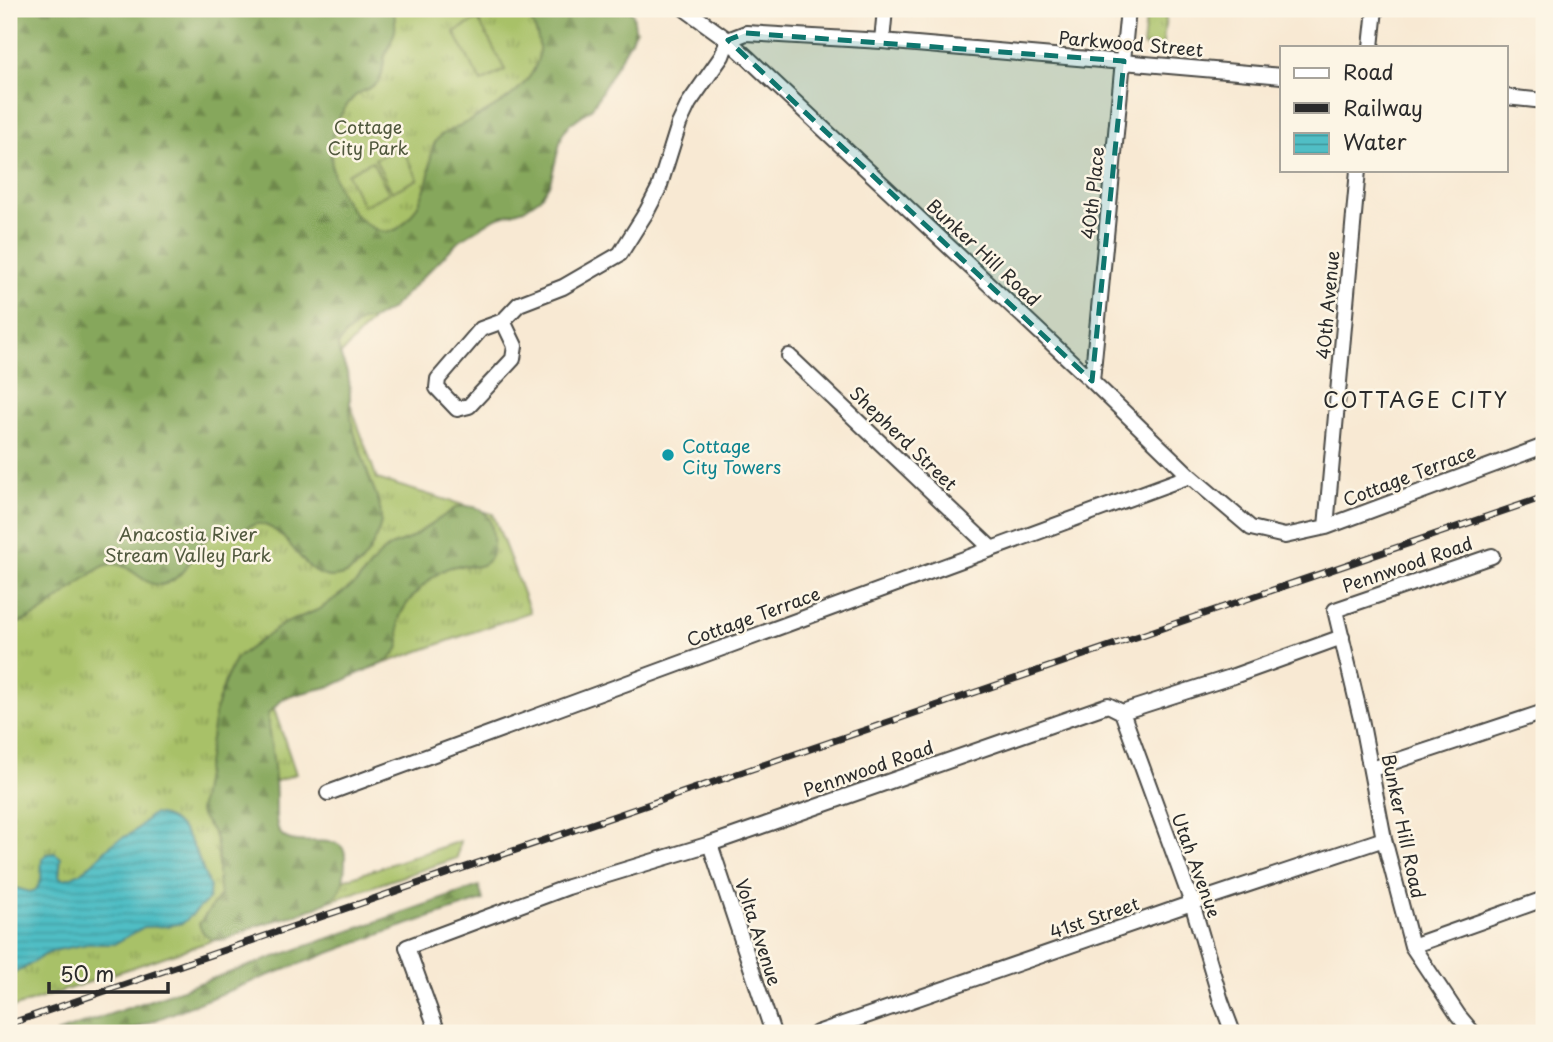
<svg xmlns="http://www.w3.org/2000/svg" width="1553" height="1042" viewBox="0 0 1553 1042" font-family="'Playpen Sans',sans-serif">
  <defs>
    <pattern id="grass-tufts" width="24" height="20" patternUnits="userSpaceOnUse" patternTransform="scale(1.75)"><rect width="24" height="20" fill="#a8c167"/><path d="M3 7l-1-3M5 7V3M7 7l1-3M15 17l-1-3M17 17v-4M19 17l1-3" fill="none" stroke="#899d55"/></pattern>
    <pattern id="forest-firs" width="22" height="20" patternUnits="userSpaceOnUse" patternTransform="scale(1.75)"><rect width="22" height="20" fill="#86a75c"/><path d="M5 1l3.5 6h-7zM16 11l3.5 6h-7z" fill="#6e884c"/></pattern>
    <pattern id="water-rules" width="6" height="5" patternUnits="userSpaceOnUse" patternTransform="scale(1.75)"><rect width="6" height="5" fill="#50bec5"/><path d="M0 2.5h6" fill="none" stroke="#439ba0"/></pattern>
  </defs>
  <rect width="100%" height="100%" fill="#fcf5e5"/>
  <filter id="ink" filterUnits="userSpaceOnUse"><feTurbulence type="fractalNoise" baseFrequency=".0143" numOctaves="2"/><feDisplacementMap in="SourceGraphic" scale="14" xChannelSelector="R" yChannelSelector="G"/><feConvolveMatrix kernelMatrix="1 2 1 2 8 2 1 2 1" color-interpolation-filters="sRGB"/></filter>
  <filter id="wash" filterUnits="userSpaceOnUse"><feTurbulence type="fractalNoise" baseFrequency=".00686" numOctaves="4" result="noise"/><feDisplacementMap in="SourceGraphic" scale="28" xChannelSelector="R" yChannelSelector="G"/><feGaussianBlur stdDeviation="1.57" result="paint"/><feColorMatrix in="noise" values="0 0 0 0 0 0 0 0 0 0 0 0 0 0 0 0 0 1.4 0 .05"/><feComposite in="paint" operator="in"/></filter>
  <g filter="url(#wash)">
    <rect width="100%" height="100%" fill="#f8e9d3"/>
    <path fill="url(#grass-tufts)" stroke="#6a7649" stroke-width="2" d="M9,9H600L637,30L335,361L377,479L493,514L530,612L272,703L296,774L240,795L277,902L460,841L457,858L9,1009Z
      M1147,9H1167L1162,50L1143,46Z"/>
    <path fill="url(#forest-firs)" stroke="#586944" stroke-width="2" d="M9,9H95L112,11L125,9H394C394,15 396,24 395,30C393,40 386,50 384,60C383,68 383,74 379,81C372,90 360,90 353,98C321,132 325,186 359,218C369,227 384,236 397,229C414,218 425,193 429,174C432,158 428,148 441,135C475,117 549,89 538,39C536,28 529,18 524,9H630L633,14L635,28L631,40L592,108L570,124L562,135L550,183L540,198L524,209L496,218L460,240L390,310L374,319L361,321L347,333L338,345C339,358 347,367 349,380C351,392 349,405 351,417C353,434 361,451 366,468C371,485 381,500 381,518C381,528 376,539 371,548C366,559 357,569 346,574C305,591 296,532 261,524C252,522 246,530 237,532C230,533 223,530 216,533C197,538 190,576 165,584C144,590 133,563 112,564C104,564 95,571 89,576C64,592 39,622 9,625Z
      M465,506C473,507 480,507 485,513C494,522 497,553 487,562C477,570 467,565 456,566C437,568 403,602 399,620C398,628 399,634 400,642L398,649L390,659L332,686L285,697L268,714C267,728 270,738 272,751C275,771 276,790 276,810C276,818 276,829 282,835C297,851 347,828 345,858C345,867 344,887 337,894C318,912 277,919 253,927C242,931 229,941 218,940C207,940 202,933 199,924L220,895C216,877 220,857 216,840C213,828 203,822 199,812L216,708L225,681L235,659L283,624L320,609L357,582L382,552L393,545L409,539L457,507Z
      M479,886L483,900L394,929L256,980L123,1033H56Z"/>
    <path fill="#a8c167" stroke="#6a7649" stroke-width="2" d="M478,19L505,70L481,82L454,32Z
      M401,146L418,179L392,192L375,159Z
      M372,161L389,193L363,206L347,174Z"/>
    <path fill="url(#water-rules)" stroke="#3e7478" stroke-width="2" d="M153,814C190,817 197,859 210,887L208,900L183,923L167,926L144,927L114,944H87L57,950L44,955L23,969L9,974V886L30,892L36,890L41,880L42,859L47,854L55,853L61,858L59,876L62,879C84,877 97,857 112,844C119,838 130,836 137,829C143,824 145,819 153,814Z"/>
  </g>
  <g filter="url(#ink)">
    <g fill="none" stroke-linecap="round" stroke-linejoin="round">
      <g stroke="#4a4844" stroke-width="18">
        <path id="minor" d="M685,9L728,40L748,58L1092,381L1190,476L1251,528L1285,536L1326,527L1544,446
          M728,40L746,33L882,41L1282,76
          M882,41L885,9
          M1371,47L1375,9
          M1506,97L1544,101
          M503,321L515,346L513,359L469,406L457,409L437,388L438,379L481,329L503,321L519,304L563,287L620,254L647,211L659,188L679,124L689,103L722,56L728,40
          M789,356L992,549
          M1092,381L1128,9
          M1326,527L1358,170
          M1122,712L1192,903L1221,1001L1233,1033
          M1372,769L1544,712
          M328,793L1190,476
          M710,844L773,1033
          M1412,946L1544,899
          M438,1033L407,947L568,887L710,844L1108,705L1122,712L1231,677L1342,637
          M817,1033L1192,903L1384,839
          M1473,1033L1458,1015L1412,946L1384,839L1361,719L1335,610L1492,556"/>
      </g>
      <use href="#minor" stroke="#fff" stroke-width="14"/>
      <g stroke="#2b2b2b" stroke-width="7">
        <path id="rail" d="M9,1024L1544,497"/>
      </g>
      <use href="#rail" stroke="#fcf5e5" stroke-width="4.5" stroke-dasharray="13" stroke-linecap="butt"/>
    </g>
  </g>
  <path fill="#0f766e" fill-opacity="0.2" stroke="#0f766e" stroke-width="5" stroke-dasharray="14 9" stroke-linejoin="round" d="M746,33L1124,61L1092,381L728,40Z"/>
  <circle fill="#0f9aa8" stroke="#fcf5e5" stroke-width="2.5" cx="668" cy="455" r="7"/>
  <g text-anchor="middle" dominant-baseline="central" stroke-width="5" stroke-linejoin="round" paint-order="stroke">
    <g font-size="18" fill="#2b2b2b" stroke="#fcf5e5">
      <text transform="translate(1131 43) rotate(5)">Parkwood Street</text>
      <text transform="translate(1092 193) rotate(-84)">40th Place</text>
      <text transform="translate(984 252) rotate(43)">Bunker Hill Road</text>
      <text transform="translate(1327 305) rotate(-85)">40th Avenue</text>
      <text transform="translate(904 438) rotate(44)">Shepherd Street</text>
      <text transform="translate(1409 475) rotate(-21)">Cottage Terrace</text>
      <text transform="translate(1407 564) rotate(-19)">Pennwood Road</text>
      <text transform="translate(753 616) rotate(-20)">Cottage Terrace</text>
      <text transform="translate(868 768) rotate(-19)">Pennwood Road</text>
      <text transform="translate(1404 826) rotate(78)">Bunker Hill Road</text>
      <text transform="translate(1197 865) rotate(70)">Utah Avenue</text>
      <text transform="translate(1094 917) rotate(-19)">41st Street</text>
      <text transform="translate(759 932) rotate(72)">Volta Avenue</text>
    </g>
    <g font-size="18" fill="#50583d" stroke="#fcf5e5">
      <text x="368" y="126">Cottage<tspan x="368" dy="21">City Park</tspan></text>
      <text x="188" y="533">Anacostia River<tspan x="188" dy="21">Stream Valley Park</tspan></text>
    </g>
    <g font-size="18" fill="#0d838f" stroke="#fcf5e5" text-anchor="start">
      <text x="682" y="445">Cottage<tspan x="682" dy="21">City Towers</tspan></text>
    </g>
    <g font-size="21" letter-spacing="2" fill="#2b2b2b" stroke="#fcf5e5">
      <text x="1416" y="399">COTTAGE CITY</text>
    </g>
  </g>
  <rect width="1553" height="1042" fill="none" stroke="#fcf5e5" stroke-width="35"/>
  <rect x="1280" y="46" width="228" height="126" fill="#fcf5e5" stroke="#a8a49b" stroke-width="2"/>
  <rect x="1294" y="68" width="35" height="10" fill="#ffffff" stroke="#a8a49b" stroke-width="2"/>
  <text x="1343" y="80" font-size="21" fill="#2b2b2b">Road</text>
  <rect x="1294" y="103" width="35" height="10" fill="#2b2b2b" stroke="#a8a49b" stroke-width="2"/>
  <text x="1343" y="116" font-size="21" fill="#2b2b2b">Railway</text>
  <rect x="1294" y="133" width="35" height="21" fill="url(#water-rules)" stroke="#a8a49b" stroke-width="2"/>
  <text x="1343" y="150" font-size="21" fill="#2b2b2b">Water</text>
  <path d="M49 982v10h119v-10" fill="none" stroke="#2b2b2b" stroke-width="3.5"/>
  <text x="60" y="982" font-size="21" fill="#2b2b2b" stroke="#fcf5e5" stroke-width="5" paint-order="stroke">50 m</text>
</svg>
